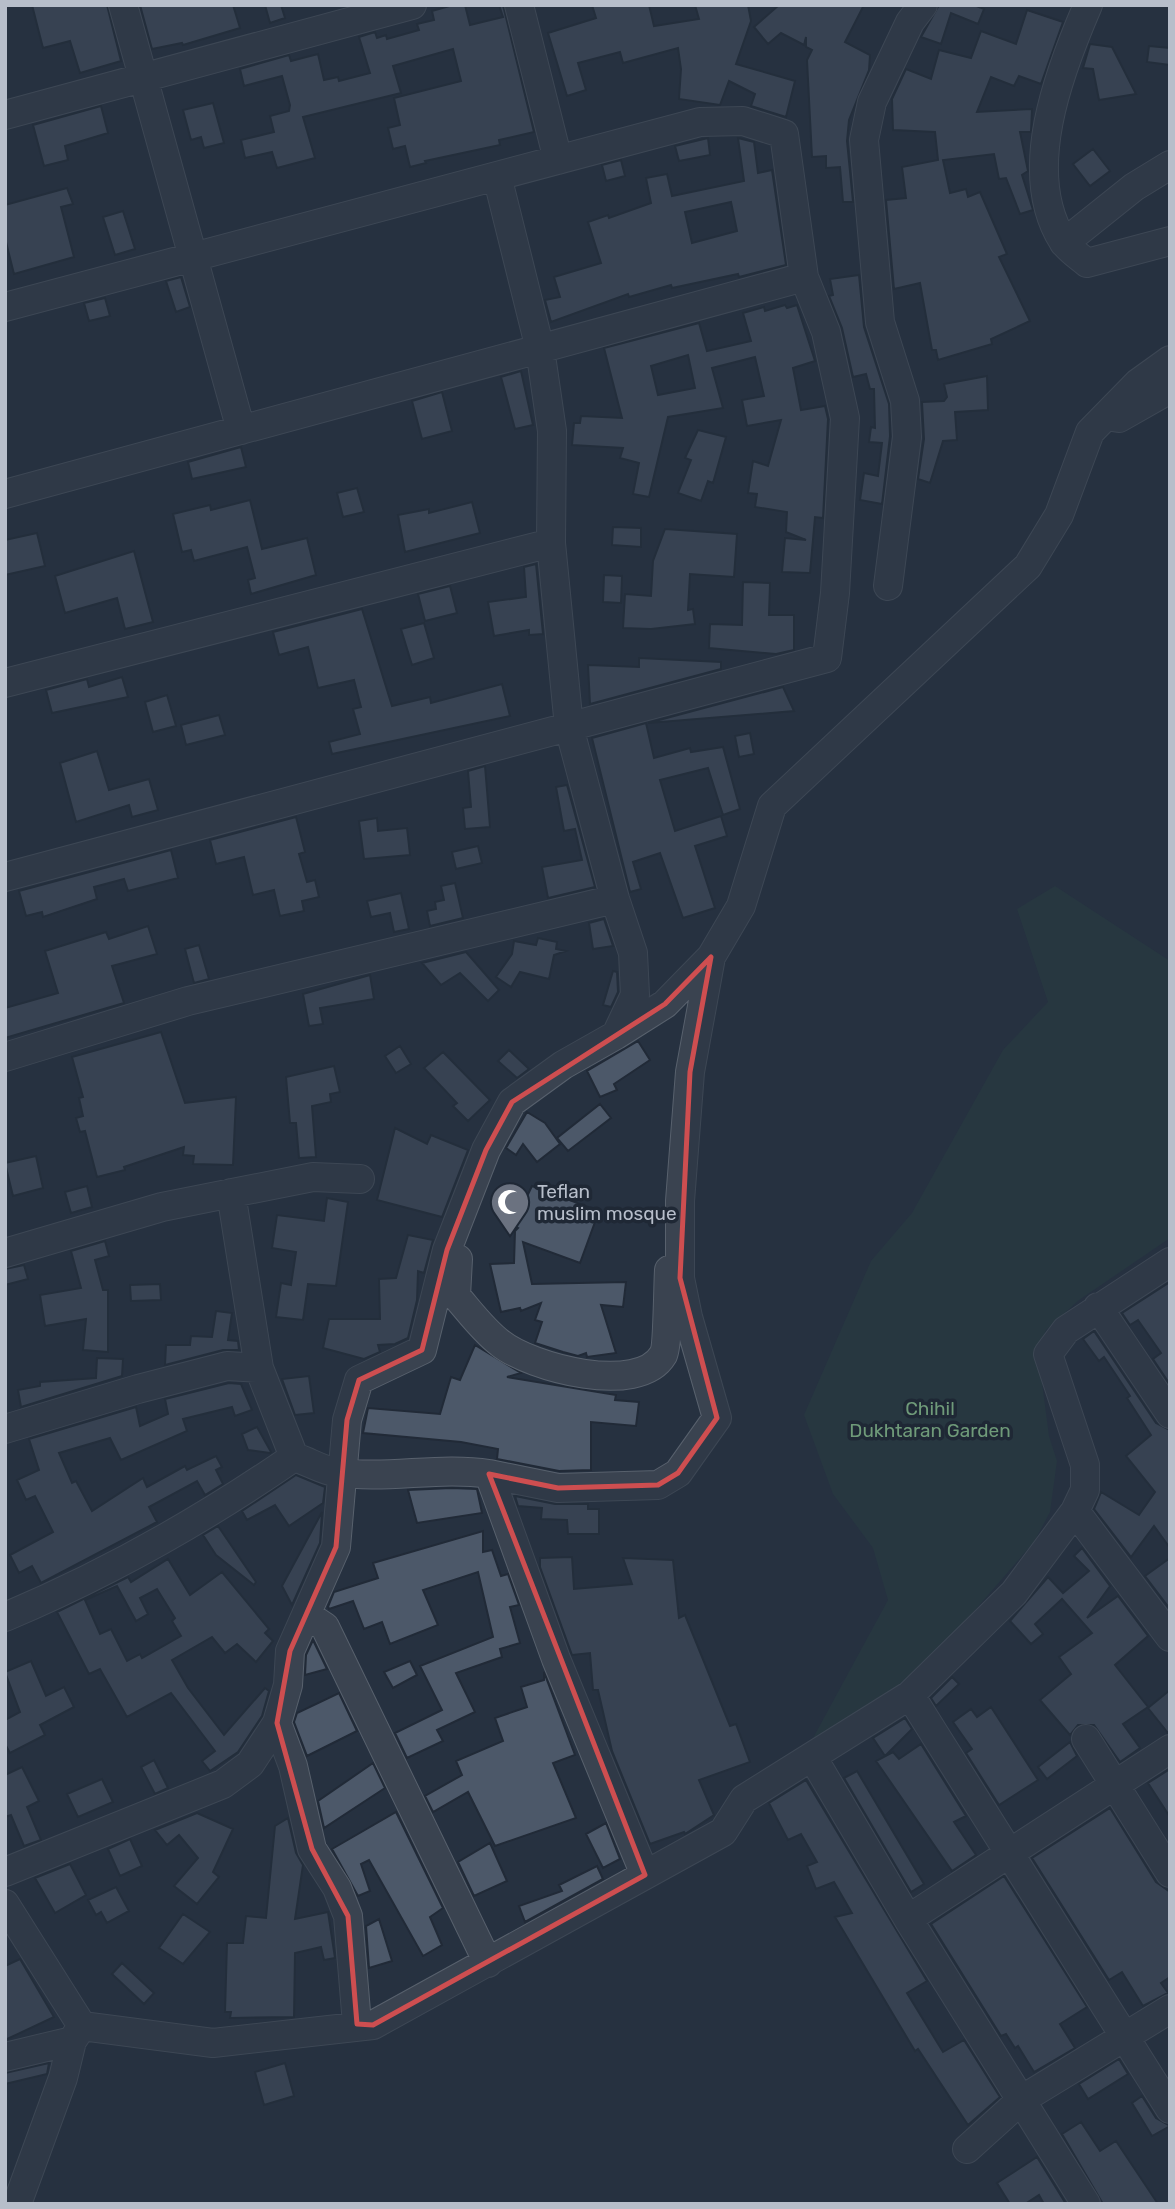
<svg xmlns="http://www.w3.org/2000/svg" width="1175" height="2209" viewBox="0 0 1175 2209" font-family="Rubik,sans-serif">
  <rect width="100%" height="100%" fill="#263140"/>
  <path fill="#283e41" d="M1055,886L1170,961V1238L1079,1300L1046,1330L1038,1352L1049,1436L1057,1461L1050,1512L1034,1542L923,1670L858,1716L812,1740L888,1600L873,1548L833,1494L804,1415L871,1261L912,1213L1003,1050L1048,1002L1017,909Z"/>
  <path fill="#4c5869" stroke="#212a37" stroke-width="2" fill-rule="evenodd" d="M32,5H107L121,61L80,73L70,41L43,48Z
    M140,5H233L240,28L183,45L182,43L152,49Z
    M265,5H281L285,18L270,23Z
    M453,5H465L470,25L503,17L499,5H503L534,132L499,140L500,145L425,161L426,163L410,167L405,146L393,149L388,128L400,125L394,98L461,81L453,49L393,66L401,93L303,117L315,158L277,168L272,152L245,158L241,140L274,132L270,116L289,111L290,105L282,76L244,86L240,69L289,55L291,61L318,54L324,80L338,77L339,81L370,73L359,37L375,32L377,38L386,35L387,39L419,30L417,24L434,20L432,11Z
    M592,5H649L654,26L699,19L695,5H748L751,21L736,64L795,81L786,117L751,106L755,94L729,81L720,105L679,99L681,69L678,48L623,63L620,52L578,63L586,90L567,96L548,33L596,18Z
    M779,5H864L845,42L870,55L869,70L849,120L847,141L853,202H843L840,167L826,168V156L812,157L807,60L812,50L806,47V37L804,45L781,33L768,44L754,27Z
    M939,5H974L984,9L978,24L951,13L941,44L921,37Z
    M1027,10L1063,22L1041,84L1019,76L1014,86L991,77L977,112L1032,109L1031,132H1020L1028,171L1022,175L1033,210L1020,214L1006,178L999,179L994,154L943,160L950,193L966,189L968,197L980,192L1007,254L999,257L1030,321L991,339L992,344L938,360L936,350H932L920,283L894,289L886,200L906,198L902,167L938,160L935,132L893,130L892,99L906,69L931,79L939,50L971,58L981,31L1016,44Z
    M1090,44L1112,47L1136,94L1099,100L1093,69L1083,68Z
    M1149,46L1170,48V65L1147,62Z
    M213,103L224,143L204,148L201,137L191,140L183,110Z
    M101,106L108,133L65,146L68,160L44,166L33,125Z
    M708,138L710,155L679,161L675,146Z
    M738,138L754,142L758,173L772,170L786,265L739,277L738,274L672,288L671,285L629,297L628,294L551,322L545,300L560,297L554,277L601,263L588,222L608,215L609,218L651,203L646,178L667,174L672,196L744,181ZM731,202L737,231L692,243L685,212Z
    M1093,149L1110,171L1090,186L1073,164Z
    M621,160L625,176L606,181L602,165Z
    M67,188L73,204L61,207L74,257L14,274L5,238V205Z
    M123,211L135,249L115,255L103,217Z
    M859,275L864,327L889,404L890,436L882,504L860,500L864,473L878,476L882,443L869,442L871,427L875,428L874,389H870L866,374L853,377L842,328L829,296L833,295L830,279Z
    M181,277L190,307L176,312L166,281Z
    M105,298L110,316L89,321L84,303Z
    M785,305L787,308L797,305L815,361L793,368L801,410L825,406L828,419L823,518L815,517L810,573L782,572L785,538L806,540L786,532L787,512L755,507L757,494L748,493L753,461L768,466L781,420L747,426L742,400L764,396L755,357L712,368L723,408L668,417L649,497L633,494L639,463L620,458L623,448L572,445L574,423H580L581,416L622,418L604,348L699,323L707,351L751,341L743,313L764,307L765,311ZM688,355L695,388L658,395L651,366Z
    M521,371L533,425L515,429L501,377Z
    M987,376L988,410L955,412L957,440L943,441L930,483L918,479L924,439L922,402L944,401L947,397L944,384Z
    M442,392L452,431L422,439L412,401Z
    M698,430L726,437L713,483L708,481L701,501L678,493L691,460L685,458Z
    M241,447L246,467L192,479L188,462Z
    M357,488L364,512L343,517L337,493Z
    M250,500L262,549L307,538L316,575L251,594L248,580L255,578L247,547L194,561L191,550L182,552L173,514L210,505L211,510Z
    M472,502L480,533L405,552L398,515L429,509V513Z
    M613,527L641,528V547L612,545Z
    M665,529L737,534L734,577L690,574L688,610L693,609L695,624L651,629L623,628L625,594L651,596L653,561Z
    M37,533L45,566L5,575V540Z
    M134,551L153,622L125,629L117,598L65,613L55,576Z
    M536,564L543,634L529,635V630L494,636L488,602L526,597L524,567Z
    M604,575L622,576L621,603L603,602Z
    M743,582L770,583L769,615H794V650L776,654L709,648L710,624L742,625Z
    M450,586L457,613L425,621L418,594Z
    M362,609L392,706L430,697L431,703L502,684L510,716L332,754L329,742L360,734L353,709L361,707L354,680L318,688L308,647L279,655L273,632Z
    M424,623L434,658L412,665L401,629Z
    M639,658L721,662V669L590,704L588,665L639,667Z
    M122,677L128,697L52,713L46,690L87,679L89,687Z
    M783,687L794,711L648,723Z
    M167,695L176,726L153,732L145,702Z
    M219,715L225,735L186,745L181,725Z
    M646,723L654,758L690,748L691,752L723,747L740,809L723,815L708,768L660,780L675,831L721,816L727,836L695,846L715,908L683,918L660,853L633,862L641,889L630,892L592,738Z
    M750,733L754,754L739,757L735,736Z
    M97,751L109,790L149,779L158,810L132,817L129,805L76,822L60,763Z
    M485,766L490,827L465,829L463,808L471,807L468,771Z
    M567,785L595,887L548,898L542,867L582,860L575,829L564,831L556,787Z
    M296,817L305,852L299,854L307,882L315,880L319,897L302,901L304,911L280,916L274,890L253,895L244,857L216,864L210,840Z
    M377,818L378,831L407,828L410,855L364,859L359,821Z
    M478,846L482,863L456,869L452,852Z
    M171,850L178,878L128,891L124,879L94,887L97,899L43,917L42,912L26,916L19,891Z
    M455,883L463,918L430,926L427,911L436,909L435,902L444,900L441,886Z
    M401,893L409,929L394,932L390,913L371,917L367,901Z
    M604,919L613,946L593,949L589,923Z
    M148,926L157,954L112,966L124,1003L5,1038V1008L58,993L45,951L106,932L109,939Z
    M538,938L557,942L556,949L566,951L554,955L549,979L520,972L511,987L496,977L512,954L514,941L536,945Z
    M199,945L209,979L194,983L185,949Z
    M466,952L499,990L488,1001L460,973L441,985L422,963Z
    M613,971L617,972L618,992L611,1007L603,1005Z
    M370,975L374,999L320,1008L323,1024L309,1026L303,994Z
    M161,1032L185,1103L236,1097L233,1165L193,1164L194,1156L183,1155L184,1147L124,1167L125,1170L97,1177L85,1131L80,1132L76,1118L83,1116L79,1098L83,1097L72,1057Z
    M638,1041L650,1060L614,1084L617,1090L600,1097L587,1071Z
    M400,1046L411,1064L396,1073L385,1056Z
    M509,1050L529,1069L517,1078L498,1061Z
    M443,1052L490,1100L468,1121L453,1106L457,1103L424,1068Z
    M334,1066L340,1092L330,1094L331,1102L312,1106L316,1157L299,1158L296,1123H290L286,1077Z
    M600,1104L611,1118L568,1151L557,1138Z
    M527,1112L545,1123L560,1144L537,1162L523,1144L516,1155L506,1148Z
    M395,1128L427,1144L431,1135L468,1150L442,1217L377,1200Z
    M36,1156L43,1188L13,1196L5,1163Z
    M87,1186L92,1207L71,1213L65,1192Z
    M532,1186L599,1211L580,1263L523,1242L532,1284L626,1282L623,1307L601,1305L616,1353L587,1357L586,1353L578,1356L563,1352L535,1343L542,1322L535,1320L541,1303L521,1311L520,1308L501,1312L490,1264L514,1263L515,1231L518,1228L513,1225Z
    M327,1198L348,1202L336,1286L308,1284L303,1320L276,1317L281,1283L291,1285L296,1252L272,1248L277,1215L324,1221Z
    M408,1235L433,1240L424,1273L418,1271L417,1300L408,1338L395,1344L378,1345L380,1352L364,1359L323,1348L329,1319H380L379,1279L396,1278Z
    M105,1241L109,1256L95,1260L103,1290H108V1352L83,1350L86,1319L45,1326L40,1295L81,1288L71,1251Z
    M24,1265L28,1279L5,1285V1269Z
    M1170,1282V1383H1169L1153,1359L1161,1353L1138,1320L1130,1325L1122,1313Z
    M160,1284L161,1300L131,1301L130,1285Z
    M216,1311L232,1313L228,1340L238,1341L239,1350H223L165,1365L166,1345H190L191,1336L212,1337Z
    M1094,1331L1156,1423L1170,1430V1548L1154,1526L1131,1557L1094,1509L1101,1492L1139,1515L1155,1492L1126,1456L1151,1435L1127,1398L1130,1396L1104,1357L1099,1361L1083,1339Z
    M475,1345L521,1373L507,1377L616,1395L615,1400L639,1402L636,1426L591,1422V1470L559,1471L497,1459L498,1449L461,1442L363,1433L368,1408L440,1414L451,1377L460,1380Z
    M97,1358L123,1359L122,1376L21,1407L18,1390L40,1386V1382L96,1378Z
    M309,1376L314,1413L295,1415L282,1379Z
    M229,1383L241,1384L252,1410L235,1416L232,1407L183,1419L187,1431L121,1460L110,1438L59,1453L72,1483L76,1481L92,1511L143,1478L147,1487L185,1466L187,1470L216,1456L222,1467L216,1470L223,1484L205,1495L197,1481L149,1507L157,1522L41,1583L32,1566L19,1573L10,1555L53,1532L35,1496L26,1500L17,1480L39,1470L29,1439L136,1407L140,1426L168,1414L165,1399Z
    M257,1427L271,1452L270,1453L248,1450L242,1434Z
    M296,1475L325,1487L323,1503L289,1526L275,1505L247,1520L242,1511Z
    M451,1488L477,1489L482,1513L417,1523L408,1490Z
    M515,1496L555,1504H588V1509H599V1534H568L567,1520L541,1519L542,1508L518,1506Z
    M322,1512L320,1543L292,1605L282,1586Z
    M218,1526L256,1582L254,1585L216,1555L203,1535Z
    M483,1531V1552L492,1550L501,1576L508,1574L519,1605L510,1607L520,1643L500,1649L502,1657L456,1673L475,1712L437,1730L443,1741L407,1758L395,1733L442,1710L420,1666L493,1637L478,1572L423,1590L438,1625L390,1644L382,1622L364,1629L353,1601L329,1609L328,1607L334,1592L378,1578L373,1563Z
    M1082,1548L1110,1586L1087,1618L1118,1596L1148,1636L1115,1665L1148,1707L1123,1724L1140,1748L1120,1762L1094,1725H1078L1070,1735L1040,1700L1071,1674L1059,1657L1092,1633L1062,1599L1035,1624L1043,1634L1031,1644L1010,1621L1048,1577L1063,1593L1089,1571L1074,1556Z
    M572,1557L574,1589L632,1584L623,1558L673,1560L679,1618L685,1615L730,1726L736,1724L750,1762L699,1780L714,1815L685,1834L684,1832L650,1844L612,1751L598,1690H593L590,1653L572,1655L540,1567V1558Z
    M1170,1558V1609L1145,1576Z
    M168,1559L190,1595L222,1572L269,1629L265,1633L273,1641L256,1662L237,1644L225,1653L212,1637L172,1660L188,1688L224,1735L265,1688L269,1691L262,1716L238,1752L210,1771L202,1761L215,1751L171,1693L127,1717L100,1669L89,1674L57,1612L128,1577L131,1582ZM117,1586L136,1621L148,1614L140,1598L157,1589L175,1618L172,1621L181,1636L142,1658L140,1654L127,1661L111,1629L100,1634L85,1600Z
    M313,1640L327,1669L305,1675L306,1655Z
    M31,1661L46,1696L64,1687L74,1707L40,1725L45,1735L10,1753L5,1744V1720L20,1712L5,1672Z
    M410,1661L417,1675L393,1688L384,1672Z
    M544,1672L575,1755L553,1763L576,1818L495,1846L468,1792L433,1812L425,1796L462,1775L456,1761L503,1741L495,1718L527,1707L521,1687L544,1680Z
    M952,1677L959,1684L936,1706L931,1698Z
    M1170,1690V1732L1168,1733L1148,1708Z
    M339,1693L357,1731L307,1756L294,1722L297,1713Z
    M991,1707L1038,1780L999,1805L966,1753L972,1749L953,1722L971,1709L977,1717Z
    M905,1718L912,1729L885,1756L873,1738Z
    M1070,1742L1077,1756L1047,1779L1038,1767Z
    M921,1744L966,1816L954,1822L976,1855L952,1871L876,1761L893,1752L899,1759Z
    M154,1760L168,1788L155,1794L141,1767Z
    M373,1763L385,1788L324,1828L318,1801Z
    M22,1767L39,1801L27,1807L41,1840L24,1846L11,1815L5,1817V1775Z
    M1170,1769V1817L1148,1783Z
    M857,1771L924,1884L911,1892L844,1778Z
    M102,1779L113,1802L78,1817L67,1794Z
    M806,1780L927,1981L907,1993L943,2052L964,2040L1000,2097L968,2125L918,2049L915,2051L835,1917L852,1913L834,1882L816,1889L807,1866L817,1862L801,1834L788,1840L776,1817L769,1803Z
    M1110,1808L1156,1882L1170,1892V1977L1161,1983L1168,1993L1143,2006L1122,1972L1109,1980L1032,1858Z
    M396,1812L443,1908L430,1917L442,1945L423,1956L369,1860L361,1864L370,1891L358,1896L332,1849Z
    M197,1813L233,1829L213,1872L219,1877L197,1904L174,1886L198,1858L179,1835L167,1845L155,1830Z
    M288,1818L296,1853L303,1865L295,1919L328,1912L335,1958L324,1960L321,1947L295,1953L294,2017L230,2018L231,2012H225L227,1943H243L246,1916L266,1918L275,1826Z
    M606,1823L620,1859L603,1868L586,1834Z
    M130,1839L142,1866L120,1876L108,1849Z
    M490,1843L507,1881L474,1896L458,1862Z
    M70,1864L86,1895L55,1913L35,1878Z
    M597,1866L603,1879L525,1922L519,1906L562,1891L559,1885Z
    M1004,1876L1087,2007L1060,2024L1075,2048L1034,2072L1018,2046L1015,2048L1006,2034L1001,2036L931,1924Z
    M116,1887L129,1911L107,1923L101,1912L96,1915L88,1900Z
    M183,1914L210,1932L183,1964L159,1948Z
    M379,1919L392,1961L369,1968L366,1926Z
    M20,1959L54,2017L5,2040V1966Z
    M122,1963L154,1993L144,2004L112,1974Z
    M1119,2059L1128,2074L1088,2099L1079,2084Z
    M49,2063L47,2074L5,2084V2073Z
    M285,2063L294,2096L264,2105L255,2072Z
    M1142,2096L1156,2118L1170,2126L1152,2136L1132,2103Z
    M1081,2122L1100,2151L1116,2141L1158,2204H1103L1062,2134Z
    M1037,2157L1066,2204H1044L1039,2195L1025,2204H1010L997,2183Z"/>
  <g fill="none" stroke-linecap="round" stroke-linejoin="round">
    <g stroke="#58616d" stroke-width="30">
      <path id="minor" d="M123,5L241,430
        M519,5L558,160
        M1088,5C1059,72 1020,173 1063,241C1069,250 1079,256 1087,263L1170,241
        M5,115L412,5
        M1064,243L1134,187L1170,165
        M5,307L700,122L743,121L784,134L804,277L826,332L845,418L835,593L827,658L5,877
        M1112,417L1119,418L1170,389
        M5,494L804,277
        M888,586L907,437L905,401L880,322L864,140L872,102L910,22L923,5
        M5,683L551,543
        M616,1035L665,1004L711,957L741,906L772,806L1028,566L1059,515L1090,432L1138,383L1170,360
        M5,1057L188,1001L615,899
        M231,1193L259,1368L294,1457C308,1461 321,1470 335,1472C386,1480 439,1466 489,1474L556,1659L645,1875
        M5,1253L162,1207L313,1177L360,1179
        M458,1259L456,1296C470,1312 483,1330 500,1343C531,1368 639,1396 663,1355C668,1347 668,1284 669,1270
        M1098,1307L1170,1414
        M5,1429L138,1389L227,1366L259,1368
        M489,1474L558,1488L658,1485L678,1473L717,1418L688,1317L680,1278V1201L690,1072L711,957
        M1075,1511L1170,1637
        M307,1615L325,1627L488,1963
        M5,1617C107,1574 203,1520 294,1457
        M910,1695L1170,2109
        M277,1723L293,1766L312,1849L337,1888L348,1916L357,2024
        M1086,1739L1170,1873
        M813,1758L908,1919L1086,2204
        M5,1872L223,1784L250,1764L277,1723L288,1685L290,1651L336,1547L347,1420L359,1380L422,1350L447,1250L486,1150L512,1102L563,1065L616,1035L635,995L633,953L615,899L569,727L551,543L552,431L540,349L497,176
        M5,1904L82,2026
        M908,1919L1170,1749
        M82,2026L213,2043L373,2025L723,1832L744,1799L910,1695L1014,1593L1075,1511L1085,1490V1465L1048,1354L1066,1330L1170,1262
        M5,2057L72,2041
        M967,2149L1021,2100L1170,2009
        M17,2204L63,2078L72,2041L82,2026"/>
    </g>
    <use href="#minor" stroke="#3a4350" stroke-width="28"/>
  </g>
  <path d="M0 0H1175V2209H0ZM711,957L690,1072L680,1278L717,1418L678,1473L658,1485L558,1488L489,1474L645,1875L373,2025L357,2024L348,1916L312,1849L277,1723L290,1651L336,1547L347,1420L359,1380L422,1350L447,1250L486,1150L512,1102L665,1004Z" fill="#263140" fill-opacity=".55" fill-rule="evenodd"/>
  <path fill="none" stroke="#ce4e50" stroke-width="5" stroke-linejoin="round" d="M711,957L690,1072L680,1278L717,1418L678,1473L658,1485L558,1488L489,1474L645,1875L373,2025L357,2024L348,1916L312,1849L277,1723L290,1651L336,1547L347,1420L359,1380L422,1350L447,1250L486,1150L512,1102L665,1004Z"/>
  <defs>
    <g id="mosque-pin" transform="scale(2.0125)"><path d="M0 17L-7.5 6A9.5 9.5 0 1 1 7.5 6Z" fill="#6b7280" stroke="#1f2835"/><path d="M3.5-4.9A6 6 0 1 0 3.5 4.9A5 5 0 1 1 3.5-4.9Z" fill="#fff"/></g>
  </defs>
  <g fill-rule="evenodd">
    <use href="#mosque-pin" x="510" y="1202"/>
  </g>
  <g text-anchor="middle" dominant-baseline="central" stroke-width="7" stroke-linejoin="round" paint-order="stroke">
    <g font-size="19" fill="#b7beca" stroke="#1f2835" text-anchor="start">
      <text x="537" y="1191">Teflan<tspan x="537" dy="22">muslim mosque</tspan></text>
    </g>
    <g font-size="19" fill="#6f9a79" stroke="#1f2835">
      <text x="930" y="1408">Chihil<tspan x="930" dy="22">Dukhtaran Garden</tspan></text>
    </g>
  </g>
  <rect width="1175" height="2209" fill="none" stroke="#b7beca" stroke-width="14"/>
</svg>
